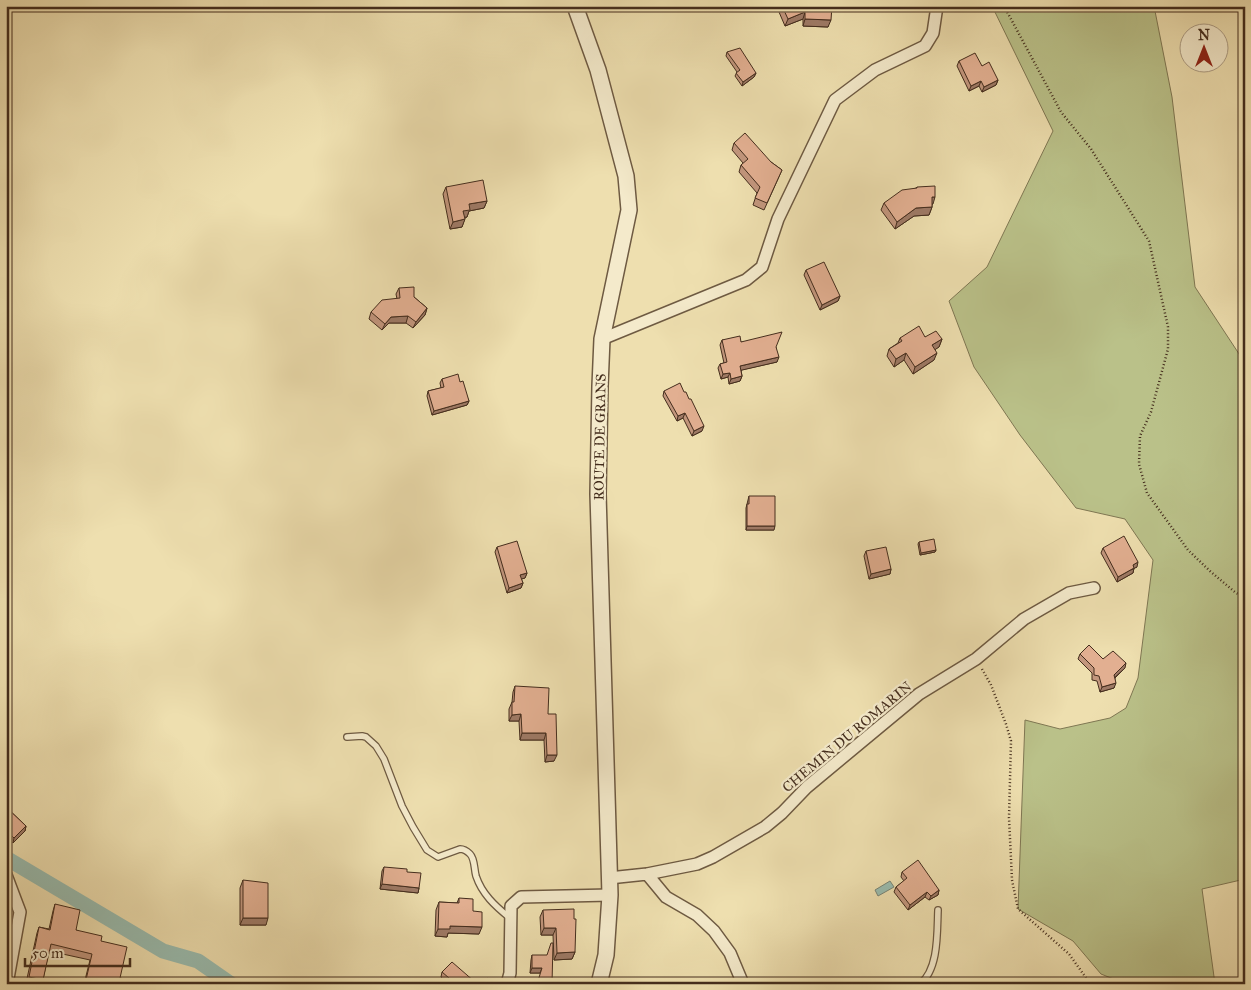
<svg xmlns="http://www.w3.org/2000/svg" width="1251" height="990" viewBox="0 0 1251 990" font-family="'IM FELL Great Primer',serif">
  <rect width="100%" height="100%" fill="#eedfaf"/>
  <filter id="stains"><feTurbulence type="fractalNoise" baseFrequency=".004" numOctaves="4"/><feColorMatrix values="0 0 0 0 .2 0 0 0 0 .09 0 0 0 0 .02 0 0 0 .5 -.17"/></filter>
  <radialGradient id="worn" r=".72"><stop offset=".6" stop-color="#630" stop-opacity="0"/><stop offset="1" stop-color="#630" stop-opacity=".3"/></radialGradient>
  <path fill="#bac189" stroke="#7f7753" d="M992,6H1154L1172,97L1195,287L1245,363V879L1202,889L1215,984H1126L1101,974L1073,941L1018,909L1025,720L1060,729L1110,718L1126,708L1138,678L1153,560L1125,519L1076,508L1020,435L974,367L949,301L987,267L1053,131Z"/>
  <path fill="#99bcaf" stroke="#778375" d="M890,881L894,887L878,896L875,890Z"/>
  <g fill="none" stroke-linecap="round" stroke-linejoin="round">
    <path stroke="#99bcaf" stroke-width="15" d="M6,858L163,951L198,961L231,984"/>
    <g stroke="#6e5a42" stroke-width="8">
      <path id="service" d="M347,737L362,736L366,737L376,746L384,759L402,806L413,827L427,850L438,857L460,849C464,849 467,851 470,854C475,859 474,869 476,876C482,894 495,906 510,918
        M920,984C939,969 937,932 938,910"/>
    </g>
    <g stroke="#6e5a42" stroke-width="14">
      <path id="minor" d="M602,339L746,280L762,267L778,219L835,100L875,70L925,46L933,33L937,6
        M647,874L666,897L697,915L714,931L730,953L743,984
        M6,875L20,912L7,984
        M609,878L647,874L697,864L713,857L765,827L782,813L807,787L919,694L976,659L1024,619L1069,593L1094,588
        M507,984L510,973L511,906L521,897L610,895"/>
    </g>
    <g stroke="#6e5a42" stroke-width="18">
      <path id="tertiary" d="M575,6L598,70L626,176L629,210L602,339L600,386L598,494L610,895L606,955L599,984"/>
    </g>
    <path stroke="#442d1d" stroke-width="2.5" stroke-dasharray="1 2.5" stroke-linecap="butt" d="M1004,6L1061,112L1091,149L1149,241L1168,327V349L1151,412L1140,436L1139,464L1147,493L1188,550L1211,572L1236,593L1245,597
      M982,669L991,685L1006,724L1011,741L1009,818L1012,880L1018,909L1069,954L1089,982L1092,984
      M259,984L260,982"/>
    <use href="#service" stroke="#f4eacb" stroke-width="5.5"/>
    <use href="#minor" stroke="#f4eacb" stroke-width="11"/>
    <use href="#tertiary" stroke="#f4eacb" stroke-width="15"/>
  </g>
  <path fill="#c2967d" stroke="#442d1d" d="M782,6H832L828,27L803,26V19L785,26L779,12Z
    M727,52L756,73L754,77L742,86L735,76L737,72L726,56Z
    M959,61L982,66L998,80L996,85L982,92L979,86L969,91L957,66Z
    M734,143L771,162L782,170L764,210L753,205L757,193L739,172L741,165L743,163L732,150Z
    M446,187L487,201L484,208L469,211L467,217L465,218L462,227L450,229L443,194Z
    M917,187L933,204H932V207L929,215L914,216L895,229L881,210L884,203L916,188Z
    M806,270L840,296L838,301L820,310L804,275Z
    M399,288L414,297L427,308L425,315L413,328L406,323H389L382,330L369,319L371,312L397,299L396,294Z
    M925,337L942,339L939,347L935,349L934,360L913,374L904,360L894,367L887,356L889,349L898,343L900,338Z
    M722,340L741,342L776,347L777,362L741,370L742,376L740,381L729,384L728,377L721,379L718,368L720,364L724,363L720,345Z
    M442,379L460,382L469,401L467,405L432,415L427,396L428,391L441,388L440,383Z
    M664,391L702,431L692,436L683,418L677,421L663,396Z
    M749,496L774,530H746V508Z
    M919,542L936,550L935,552L920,555L918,544Z
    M497,547L527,573L525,578L521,579L523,583L521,588L507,593L495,552Z
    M1103,548L1137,567L1134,568L1133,573L1117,582L1101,553Z
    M866,551L891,569L890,574L869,579L864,556Z
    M1080,654L1103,659L1125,668L1115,678L1114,688L1100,692L1097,681L1092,680V673L1078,659Z
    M515,686L548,714L554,761L545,762L544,740H520L519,721H509V709L512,702L513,692Z
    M6,807L26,826L25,831L13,843L6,838Z
    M384,867L419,888L418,893L380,889L382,871Z
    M902,872L939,890L938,895L929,900L925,897L908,910L894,892L896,887L904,881L901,877Z
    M243,880L266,925H240V888Z
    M459,898L473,911L479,934L448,933L447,937L435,936L436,910L439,902L457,903Z
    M55,904L76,930L101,941L120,978L145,984H84L90,960L49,951L42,984L26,983L37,933L39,927L49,929L53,911Z
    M543,910L575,952L572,959L554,960L553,935H541L540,917Z
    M532,955L540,973H530L531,960Z
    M442,972L474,984H448L441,977Z"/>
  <path fill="#9e7a66" stroke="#442d1d" d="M805,12L803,19L785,26L788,19Z
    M805,19L831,20L828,27L803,26Z
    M756,73L754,77L742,86L743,82Z
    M998,80L996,85L982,92L984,87Z
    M981,81L979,86L969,91L971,86Z
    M932,197H935L933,204H929Z
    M487,201L484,208L469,211L467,217L460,218L463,211L469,204Z
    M932,207L929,215L914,216L895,229L897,222L916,208Z
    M465,219L462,227L450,229L453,222Z
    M840,296L838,301L820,310L822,305Z
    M427,308L425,315L413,328L416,322Z
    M408,316L406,323H389L382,330L385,324L391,317Z
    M942,339L939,347L930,353L932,345Z
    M906,353L904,360L894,367L896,359Z
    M937,353L934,360L913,374L915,367Z
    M779,357L777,362L738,371L740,366Z
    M730,373L728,377L721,379L723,374Z
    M742,376L740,381L729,384L731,379Z
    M469,401L467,405L432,415L434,411Z
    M685,413L683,418L677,421L678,416Z
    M704,426L702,431L692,436L694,431Z
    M747,526H775L774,530H746Z
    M936,550L935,552L920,555L921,553Z
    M1138,562L1137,567L1131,570L1133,565Z
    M1134,568L1133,573L1117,582L1118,577Z
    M891,569L890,574L869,579L871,574Z
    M527,573L525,578L518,580L520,575Z
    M523,583L521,588L507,593L509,588Z
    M1126,663L1125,668L1112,680L1114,675Z
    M1116,683L1114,688L1100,692L1102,687Z
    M521,714L519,721H509L512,715Z
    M522,733H546L544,740H520Z
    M547,755H557L554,761L545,762Z
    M26,826L25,831L13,843L14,838Z
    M382,884L419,888L418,893L380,889Z
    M939,890L938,895L929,900L931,896Z
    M927,892L925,897L908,910L910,905Z
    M243,918H268L266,925H240Z
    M450,926L482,927L479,934L448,933L447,937L435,936L438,929Z
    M544,928H556L553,935H541Z
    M575,952L572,959L554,960L557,953Z
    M532,968H542L540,973H530Z"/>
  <path fill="#e2af91" stroke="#442d1d" d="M782,6H832L831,20L805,19V12L788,19Z
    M740,48L756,73L743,82L736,73L740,70L727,52Z
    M975,53L982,66L989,62L998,80L984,87L981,81L971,86L959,61Z
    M745,133L771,162L782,170L767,203L755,198L760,187L741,165L748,159L734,143Z
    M483,180L487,201L469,204L470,210L463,211L465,219L453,222L446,187Z
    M935,186V197H932V207L916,208L897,222L884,203L902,190L917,188V187Z
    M824,262L840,296L822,305L806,270Z
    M414,287V297L427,308L416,322L408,316L391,317L385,324L371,312L382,300L400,298L399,288Z
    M919,326L925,337L936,331L942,339L932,345L937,353L915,367L906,353L896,359L889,349L902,341L900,338Z
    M782,332L776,347L779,357L740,366L742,376L731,379L730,373L723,374L720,364L727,362L722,340L740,336L741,342Z
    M458,374L460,382L463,381L469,401L434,411L428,391L444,387L442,379Z
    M680,383L684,392H686L689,399H691L704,426L694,431L685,413L678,416L664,391Z
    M749,496H775V526H747V504H749Z
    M1124,536L1138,562L1133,565L1134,568L1118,577L1103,548Z
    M934,539L936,550L921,553L919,542Z
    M517,541L527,573L520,575L523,583L509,588L497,547Z
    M886,547L891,569L871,574L866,551Z
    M1089,645L1103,659L1113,651L1126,663L1114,675L1116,683L1102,687L1099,676L1094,675V668L1080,654Z
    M515,686L549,688L548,714H556L557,755H547L546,733H522L521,714L512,715V702H514Z
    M6,807L26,826L14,838L8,832L6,834Z
    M918,860L939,890L931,896L927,892L910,905L896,887L907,878L902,872Z
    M384,867L407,869V872L421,873L419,888L382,884Z
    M243,880L268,883V918H243Z
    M459,898L473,899V911L482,912V927L450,926V929H438L439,902L459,903Z
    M55,904L80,910L76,930L102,936L101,941L127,947L120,978L145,984H85L92,954L51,944L43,980L29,977L39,927L50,930Z
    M574,909V919H576L575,952L557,953L556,928H544L543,910Z
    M551,943H553L552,984H537L542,968H532V955H547Z
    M452,962L475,982L473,984H456L442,972Z
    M488,978L491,981L488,984H480Z"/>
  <g text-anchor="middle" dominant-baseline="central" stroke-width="4.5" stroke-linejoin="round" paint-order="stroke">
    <g font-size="14" fill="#442d1d" stroke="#f4eacb">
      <text transform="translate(600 437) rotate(-89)">ROUTE DE GRANS</text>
      <text transform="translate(847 737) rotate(-40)">CHEMIN DU ROMARIN</text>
    </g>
  </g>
  <rect width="1251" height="990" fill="none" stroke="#eedfaf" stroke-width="25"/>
  <rect x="8" y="8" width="1236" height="975" fill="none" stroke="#442d1d" stroke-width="2.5"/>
  <rect x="12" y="12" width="1226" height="965" fill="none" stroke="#442d1d"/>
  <g transform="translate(1204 48)"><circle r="24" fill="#f4eacb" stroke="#ae9e85"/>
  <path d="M0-4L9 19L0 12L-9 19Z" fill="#8f2418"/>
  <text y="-8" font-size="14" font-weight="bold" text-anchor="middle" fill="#442d1d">N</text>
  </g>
  <path d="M25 958v8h105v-8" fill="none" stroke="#442d1d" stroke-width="2.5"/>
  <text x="32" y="958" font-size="15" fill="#442d1d" stroke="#f4eacb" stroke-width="4" paint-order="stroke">50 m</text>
  <rect width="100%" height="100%" filter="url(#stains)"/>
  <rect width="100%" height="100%" fill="url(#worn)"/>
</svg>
